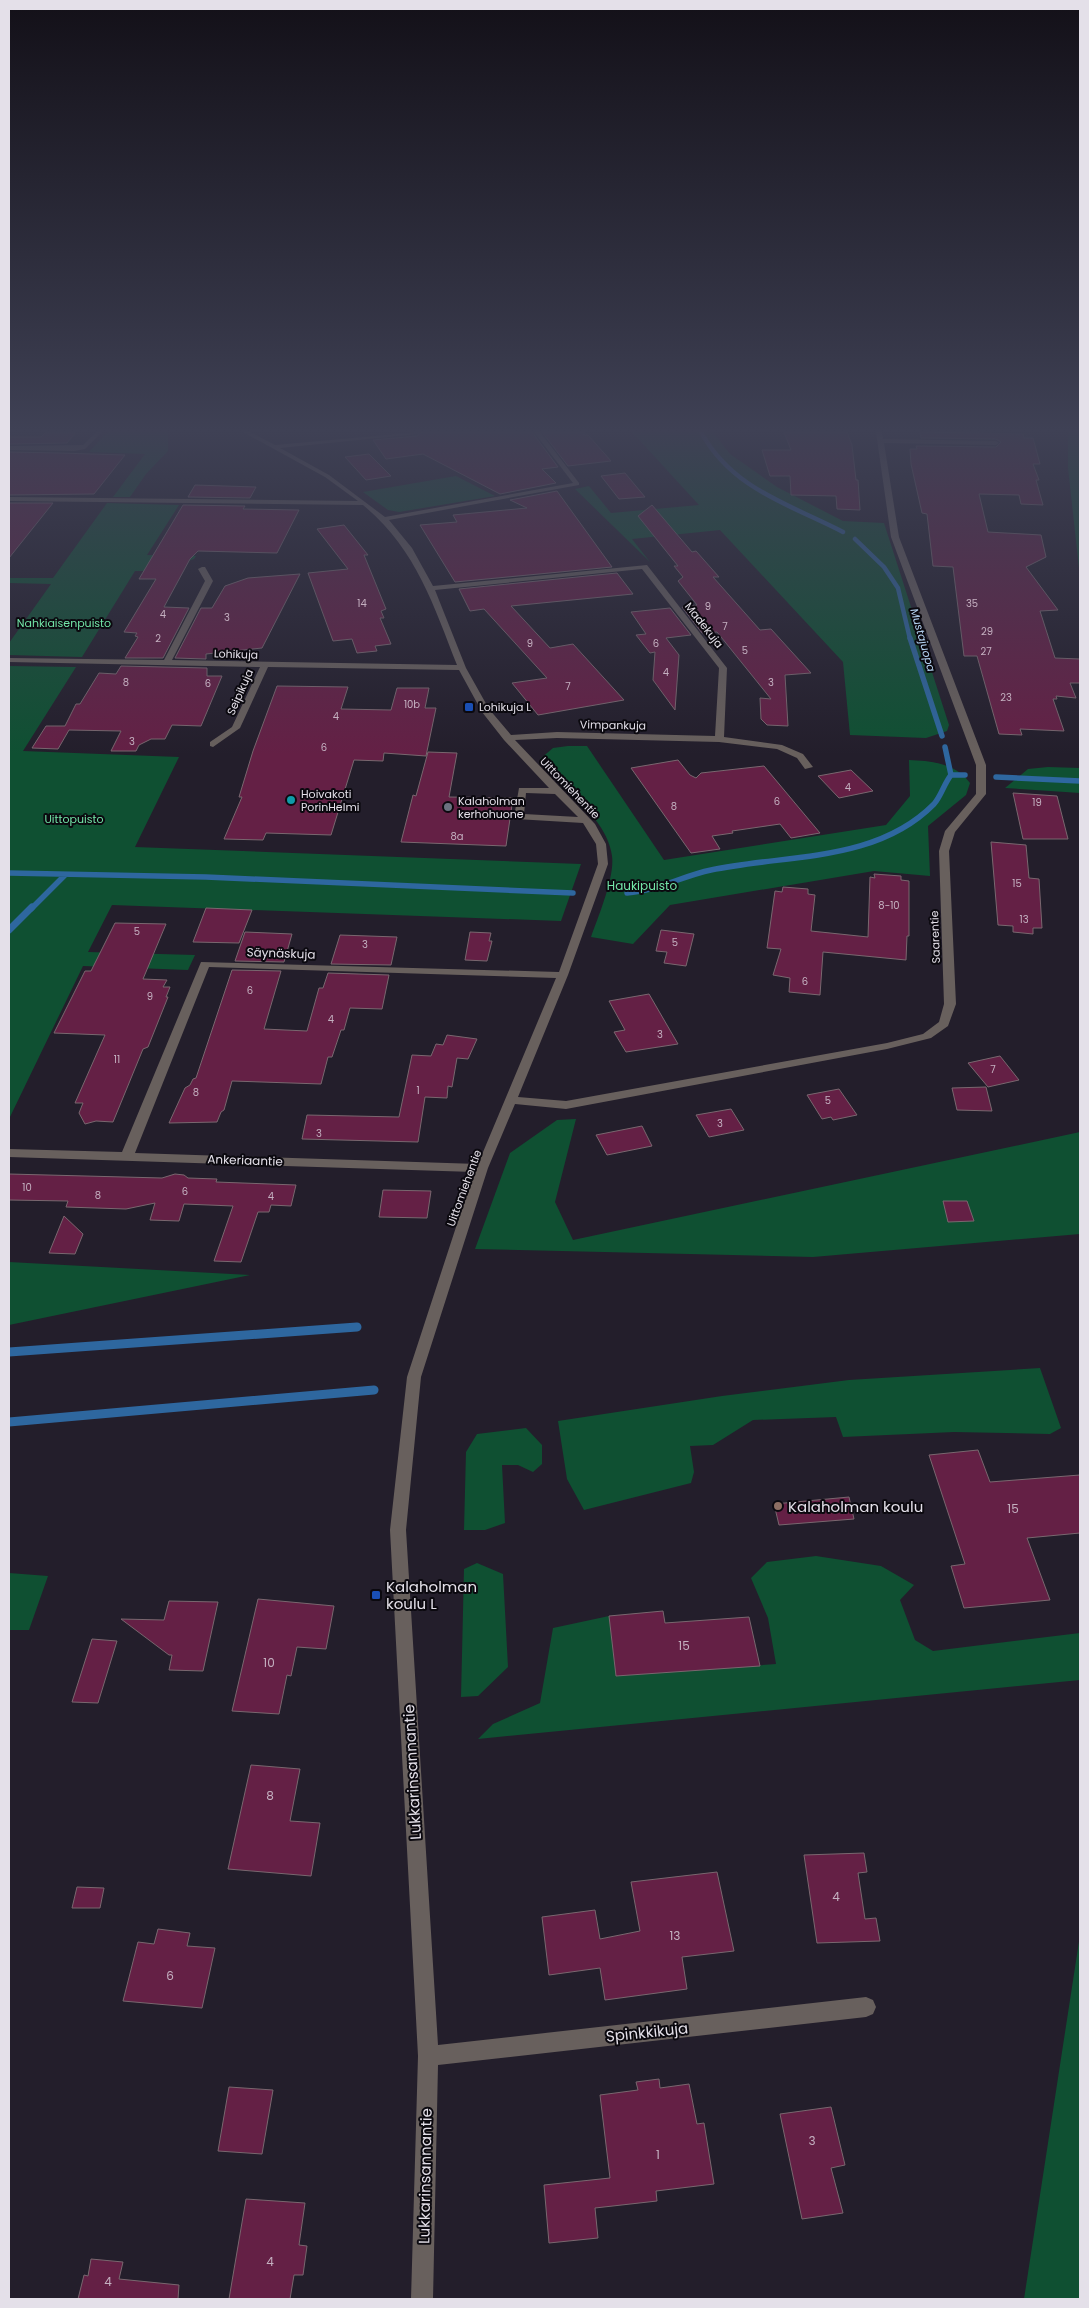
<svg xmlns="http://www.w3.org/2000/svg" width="1089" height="2308" viewBox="0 0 1089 2308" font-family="Poppins,sans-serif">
  <rect width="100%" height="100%" fill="#231e2b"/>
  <path fill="#0f5032" d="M107,432H168V451L146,474L130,497H113L145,454L89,452Z
    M632,432H713L730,454L777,487L843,521L884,523L949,725L947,731L926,738L850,735L843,662L720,530L632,539L650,562L575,489L589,486L611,513L699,505Z
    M1068,432H1080V577L1068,468Z
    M456,476L495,496L399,512L388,510L363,492Z
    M107,503L179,505L147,555L196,556L194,559L185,562L177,571H135L82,657L9,655V643L51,584L9,583V578H53Z
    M9,666L76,667L23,751L179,757L135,847L581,864L561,921L112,905L88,952L195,955L188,970L83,966L9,1119Z
    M568,746H587L664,860L886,825L910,796L909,760C931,761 956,763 970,783L966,795L928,826L930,876L874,871L670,905L633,944L591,937C598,917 615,877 612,856C609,830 585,807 569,789C559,778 546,772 540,759L553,748Z
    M1048,767L1080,768V793L1005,788L1028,769Z
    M576,1119L555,1202L573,1240L1080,1132V1234L813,1257L475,1249L510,1153L557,1120Z
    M9,1262L250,1275L9,1325Z
    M1040,1368L1061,1428L1050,1434L954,1432L843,1437L836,1417L753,1420L713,1445L690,1446L694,1472L691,1483L584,1510L567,1479L558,1421L722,1396L849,1380Z
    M526,1428L542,1445V1464L533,1472L518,1465H502L505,1523L485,1530H464L466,1452L477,1434Z
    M816,1556L881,1566L914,1585L900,1600L915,1640L933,1651L1080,1633V1680L478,1739L493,1724L540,1703L553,1628L609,1616L616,1676L776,1664L768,1618L751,1578L767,1562Z
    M477,1563L503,1574L508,1667L478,1696L461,1697L464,1569Z
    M9,1573L48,1576L29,1630H9Z
    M1080,1935V2299H1024Z"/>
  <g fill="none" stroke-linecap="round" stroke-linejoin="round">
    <path stroke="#2e679f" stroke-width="4.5" d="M701,432C732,489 789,504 843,532
      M855,539L884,567L898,588L910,639"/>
    <path stroke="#2e679f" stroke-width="5.5" d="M910,638L942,736
      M945,747L951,775
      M996,777L1080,781
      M9,873L206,877L573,893
      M627,893C657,891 682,876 711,870C786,854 876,863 934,804C941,796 944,784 951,775H965
      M31,909L65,875"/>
    <path stroke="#2e679f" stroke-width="7" d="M9,930L32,907"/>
    <path stroke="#2e679f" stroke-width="9" d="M9,1352L357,1327
      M9,1422L374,1390"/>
  </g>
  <path fill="#642045" stroke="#79676f" d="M422,432H532L558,467L542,469L556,483L500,494L423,454L386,459L373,440L417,436Z
    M542,432H584V435H588L611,461L568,466Z
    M784,432H847L852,445L856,480H858L860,510L837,509L836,496L791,495L790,476H770L762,450H791Z
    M920,432L1023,434L1024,438H1033L1040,464H1033L1039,480H1036L1043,505L1021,504L1019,495L979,494L988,532L1041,535L1046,557L1026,567L1058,610L1040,611L1055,658L1080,659V683H1070L1076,698L1056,696L1057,699H1053L1064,731L1020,729L1022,735L999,734L977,656H964L953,567L933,566L927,514L922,513L911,464L910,449H917L916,446H923L996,447L1001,442L996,439L921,438Z
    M45,433H75L67,443L9,444V437H41Z
    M9,452L59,453L125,455L94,494L9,495Z
    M369,454L391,476L366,480L345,457Z
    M625,473L645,497L619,499L601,476Z
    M195,485L256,487L250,498L188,497Z
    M557,491L612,567L455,582L420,525L457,522L453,515L527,508L510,500Z
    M9,503H53L9,558Z
    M183,505L245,506L243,509L299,510L277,553L198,551L190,559L164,607L189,608L163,658H125L138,637L135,636L137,633L124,632L156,579H139Z
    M652,505L692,552L696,551L719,577H713L760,630L771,629L811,673L785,675L788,726L767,725L761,719L760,698L771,699L717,632L702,633L682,607L697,605L678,581L683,577L674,566H678L638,516Z
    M344,525L368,555H364L386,609L381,611L384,618H380L391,644L375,646L377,651L357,653L352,639L333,641L308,573L348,569L317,529Z
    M617,573L633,594L511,606L550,648L573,644L624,700L538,715L512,683L547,678L484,609L470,611L459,589Z
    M300,574L262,648L206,654V659L175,658L201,608H212L225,586L248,578Z
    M670,608L691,635L666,638L679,655L675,710L653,680L655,652L650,653L636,635L646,634L631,612Z
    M121,666L207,668V676H222L201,726L172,725L165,739H151L139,745L136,751H111L121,731L69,730L58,749L32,748L46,726H65L76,704H80L99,673L116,674Z
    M277,686L348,687L341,709L391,710L397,688H429L425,708H436L426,756L384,753L383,761L354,760L331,835L266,833L263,840L224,839L242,797H239L253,751Z
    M428,752L457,753L449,797L513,798L506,846L401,842L413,795L416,796Z
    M678,760L690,775L696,778L701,773L764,766L820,833L791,838L780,824L732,831L733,833L712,836L720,849L691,853L631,768Z
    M851,770L873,791L839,798L818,776Z
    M1013,793L1057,796L1068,839H1023Z
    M991,842L1026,845L1029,878L1039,879L1042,928H1033V934L1013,932V926L998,925Z
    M874,874L901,876V880L909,881V936H907L906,960L823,952L820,995L789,992L790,978L773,975L781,949L767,948L775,891L782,892L783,887L808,889V894L815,895L811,931L868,937L870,877L875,878Z
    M206,908L252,910L239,943L193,942Z
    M115,923L166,924L143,979L167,980L163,987H170L166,997H168L148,1047L143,1049L113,1122L96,1121L85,1124L79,1113L83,1103H75L105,1035L54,1033L85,971H91Z
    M661,930L694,934L686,966L664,963L667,952L656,951Z
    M245,932L292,934L284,962L235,961Z
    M470,932L491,933L489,941H492L487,961L465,960Z
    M340,935L397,937L391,965L331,964Z
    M232,970L281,971L264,1029L307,1031L319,988H323L328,973L389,975L382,1009L350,1008L344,1030H341L332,1057H328L321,1084L232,1081L224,1110L221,1112L217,1122L169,1123L185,1088L190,1085L193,1079L196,1078Z
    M649,994L678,1044L626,1052L614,1032L625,1030L609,1001Z
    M447,1035L477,1039L468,1059L457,1058L452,1087L448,1086L447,1098L425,1097L418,1142L302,1139L307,1115L399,1117L412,1055L431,1056L436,1044L443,1045Z
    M1000,1056L1019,1080L988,1087L968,1063Z
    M986,1087L992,1111L957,1110L952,1088Z
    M839,1089L857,1115L833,1120L831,1117L822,1119L807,1095Z
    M731,1109L744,1130L709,1137L696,1115Z
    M642,1126L652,1146L607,1155L596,1135Z
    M9,1174L162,1178L175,1174L184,1175L188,1178L217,1179L216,1182L296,1185L291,1206L271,1205L269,1212H258L241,1262L214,1261L233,1206L184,1204L179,1221L150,1220L155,1203L126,1209L66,1207L68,1201L9,1200Z
    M383,1190L431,1191L427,1218L379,1217Z
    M943,1201H967L974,1221L948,1222Z
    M64,1216L83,1234L75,1254L49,1253Z
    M978,1450L990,1482L1080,1475V1533L1027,1538L1050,1600L964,1608L951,1566L965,1564L929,1455Z
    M849,1497L854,1519L779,1525L774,1504Z
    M258,1599L334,1606L326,1649L297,1647L291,1676L287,1675L279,1714L232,1711Z
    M169,1601L218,1602L203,1671L169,1670L172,1655H169L121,1619L164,1620Z
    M663,1611L665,1623L749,1617L760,1666L616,1676L609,1616Z
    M92,1639L117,1641L98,1703L72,1702Z
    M251,1765L300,1769L290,1821L320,1823L311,1876L228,1869Z
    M864,1853L867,1872L858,1873L865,1919L876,1918L880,1941L817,1943L804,1855Z
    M717,1872L734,1951L682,1957L687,1989L605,2000L600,1968L549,1975L542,1917L595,1910L600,1939L640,1931L631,1882Z
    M77,1887L104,1888L100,1908H72Z
    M158,1929L190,1933L187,1946L215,1948L202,2008L123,2001L138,1942L154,1944Z
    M659,2079L660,2088L689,2084L697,2124L704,2123L714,2184L656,2191L657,2201L595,2208L598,2238L549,2243L544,2185L610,2178L600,2095L638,2090L636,2082Z
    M229,2087L273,2090L262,2154L218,2151Z
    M831,2107L845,2165L831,2168L843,2213L802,2219L780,2114Z
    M246,2199L305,2203L299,2245L307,2246L303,2275H294L290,2299H229Z
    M91,2259L123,2262L119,2279L179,2285L178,2299H78L84,2275L88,2276Z"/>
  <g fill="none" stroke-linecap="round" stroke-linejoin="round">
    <path fill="#68605d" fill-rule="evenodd" d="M96,432H102L85,449L74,451L9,450V446L83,445Z
      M243,432H250L275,445L420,432L417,434L280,448L329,475L385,517L573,483L534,432H540L579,483V485L389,520L412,548L433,586L647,565L727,668L724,737L782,745L803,754L813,767L805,769L797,758L777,749L719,742L557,738L515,740L595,824L606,844L608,864L568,975L518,1097L566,1101L887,1043L923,1034L939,1022L944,1004L939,851L945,831L976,794V765L891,537L876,432H882L883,439L996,441L999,443L996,445L884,443L899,537L986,765V794L955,832L949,851L956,1004L948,1026L931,1038L887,1049L566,1109L515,1104L488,1168L421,1377L406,1530L438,2045L866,1997L873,2000L876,2007L873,2014L866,2017L438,2065L433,2299H411L418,2056L390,1530L407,1377L474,1172L9,1157V1149L122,1152L201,962L559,972L598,864L596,844L583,823L516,819L514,817L519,788H549L504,740L482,712L459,670L268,667L240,728L213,747L210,746V742L232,727L260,667L9,662V658L164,660L205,581L198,569L202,567H205L213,581L172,660L457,665C433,604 416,549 363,505L9,501V497L358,501L325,477ZM642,569L719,668L715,736L557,732L511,735L489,709L466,668L435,590ZM526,793L555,794L578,817L524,814ZM209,967L556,978L478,1164L135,1153Z"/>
  </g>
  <linearGradient id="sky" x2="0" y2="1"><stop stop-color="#131018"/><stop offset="0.57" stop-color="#3f4155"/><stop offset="1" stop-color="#3f4155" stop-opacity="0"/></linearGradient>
  <rect width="1089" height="755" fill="url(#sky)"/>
  <g fill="#1a4fb4" stroke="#0b090f" stroke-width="2">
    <rect x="464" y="702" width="10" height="10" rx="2.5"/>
    <rect x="371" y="1590" width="10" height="10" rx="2.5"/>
  </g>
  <circle fill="#0f9aa8" stroke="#0b090f" stroke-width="2" cx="291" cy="800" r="5"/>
  <circle fill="#6b7280" stroke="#0b090f" stroke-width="2" cx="448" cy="807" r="5"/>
  <circle fill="#8d6e63" stroke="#0b090f" stroke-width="2" cx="778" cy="1506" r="5"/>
  <g text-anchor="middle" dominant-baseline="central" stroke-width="4" stroke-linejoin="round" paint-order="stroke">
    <g font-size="10" fill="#c4b0c0">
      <text x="362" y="603">14</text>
      <text x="972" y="603">35</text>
      <text x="708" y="606">9</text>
      <text x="163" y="614">4</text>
      <text x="227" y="617">3</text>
      <text x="725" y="626">7</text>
      <text x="987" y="631">29</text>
      <text x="158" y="638">2</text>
      <text x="530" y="643">9</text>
      <text x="656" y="643">6</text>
      <text x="745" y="650">5</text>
      <text x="986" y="651">27</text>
      <text x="666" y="672">4</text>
      <text x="126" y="682">8</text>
      <text x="771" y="682">3</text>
      <text x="208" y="683">6</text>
      <text x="568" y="686">7</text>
      <text x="1006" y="697">23</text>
      <text x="412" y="704">10b</text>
      <text x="336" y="716">4</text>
      <text x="132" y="741">3</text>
      <text x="324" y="747">6</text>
      <text x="848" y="787">4</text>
      <text x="777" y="801">6</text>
      <text x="1037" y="802">19</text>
      <text x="674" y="806">8</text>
      <text x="457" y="836">8a</text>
      <text x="1017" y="883">15</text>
      <text x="889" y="905">8-10</text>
      <text x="1024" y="919">13</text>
      <text x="137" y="931">5</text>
      <text x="675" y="942">5</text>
      <text x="365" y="944">3</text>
      <text x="805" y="981">6</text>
      <text x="250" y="990">6</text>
      <text x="150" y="996">9</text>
      <text x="331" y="1019">4</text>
      <text x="660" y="1034">3</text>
      <text x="117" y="1059">11</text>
      <text x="993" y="1069">7</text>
      <text x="418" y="1090">1</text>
      <text x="196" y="1092">8</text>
      <text x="828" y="1100">5</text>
      <text x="720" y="1123">3</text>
      <text x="319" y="1133">3</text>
      <text x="27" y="1187">10</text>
      <text x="185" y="1191">6</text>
      <text x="98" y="1195">8</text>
      <text x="271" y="1196">4</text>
    </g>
    <g font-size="11" fill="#73e6a8" stroke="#0b090f">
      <text x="64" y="623">Nahkiaisenpuisto</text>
      <text x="74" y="819">Uittopuisto</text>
    </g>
    <g font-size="11" fill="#e4e0e9" stroke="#0b090f">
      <text transform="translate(704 625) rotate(52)">Madekuja</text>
      <text transform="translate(236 654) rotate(2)">Lohikuja</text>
      <text transform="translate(240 692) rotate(-66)">Seipikuja</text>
      <text transform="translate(613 725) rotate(1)">Vimpankuja</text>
      <text transform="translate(570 788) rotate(46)">Uittomiehentie</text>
      <text transform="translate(935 937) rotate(-92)">Saarentie</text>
      <text transform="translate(464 1188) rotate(-70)">Uittomiehentie</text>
    </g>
    <g font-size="11" font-style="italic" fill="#b4d2f2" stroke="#0b090f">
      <text transform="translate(923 640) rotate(74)">Mustajuopa</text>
    </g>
    <g font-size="11" fill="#e4e0e9" stroke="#0b090f" text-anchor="start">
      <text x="479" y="707">Lohikuja L</text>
      <text x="301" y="794">Hoivakoti<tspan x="301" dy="13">PorinHelmi</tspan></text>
      <text x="458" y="801">Kalaholman<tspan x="458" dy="13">kerhohuone</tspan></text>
    </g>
    <g font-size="12" fill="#73e6a8" stroke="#0b090f">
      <text x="642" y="885">Haukipuisto</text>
    </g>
    <g font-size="12" fill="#e4e0e9" stroke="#0b090f">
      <text transform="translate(281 953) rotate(2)">Säynäskuja</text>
      <text transform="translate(245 1160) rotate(2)">Ankeriaantie</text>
    </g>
    <g font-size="12" fill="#c4b0c0">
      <text x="1013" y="1508">15</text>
      <text x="684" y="1645">15</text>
      <text x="269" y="1662">10</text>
      <text x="270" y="1795">8</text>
      <text x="836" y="1896">4</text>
      <text x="675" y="1935">13</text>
      <text x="170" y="1975">6</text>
      <text x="812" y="2140">3</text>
      <text x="658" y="2154">1</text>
      <text x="270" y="2261">4</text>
      <text x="108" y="2281">4</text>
    </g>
    <g font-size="15" fill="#e4e0e9" stroke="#0b090f" text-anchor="start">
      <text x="788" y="1506">Kalaholman koulu</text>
      <text x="386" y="1586">Kalaholman<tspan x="386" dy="17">koulu L</tspan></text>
    </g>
    <g font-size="15" fill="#e4e0e9" stroke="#0b090f">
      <text transform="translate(412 1772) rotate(-93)">Lukkarinsannantie</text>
      <text transform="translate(647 2032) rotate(-6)">Spinkkikuja</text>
      <text transform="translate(425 2176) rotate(-89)">Lukkarinsannantie</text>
    </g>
  </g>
  <rect width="1089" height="2308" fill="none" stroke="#e4e0e9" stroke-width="20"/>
</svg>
